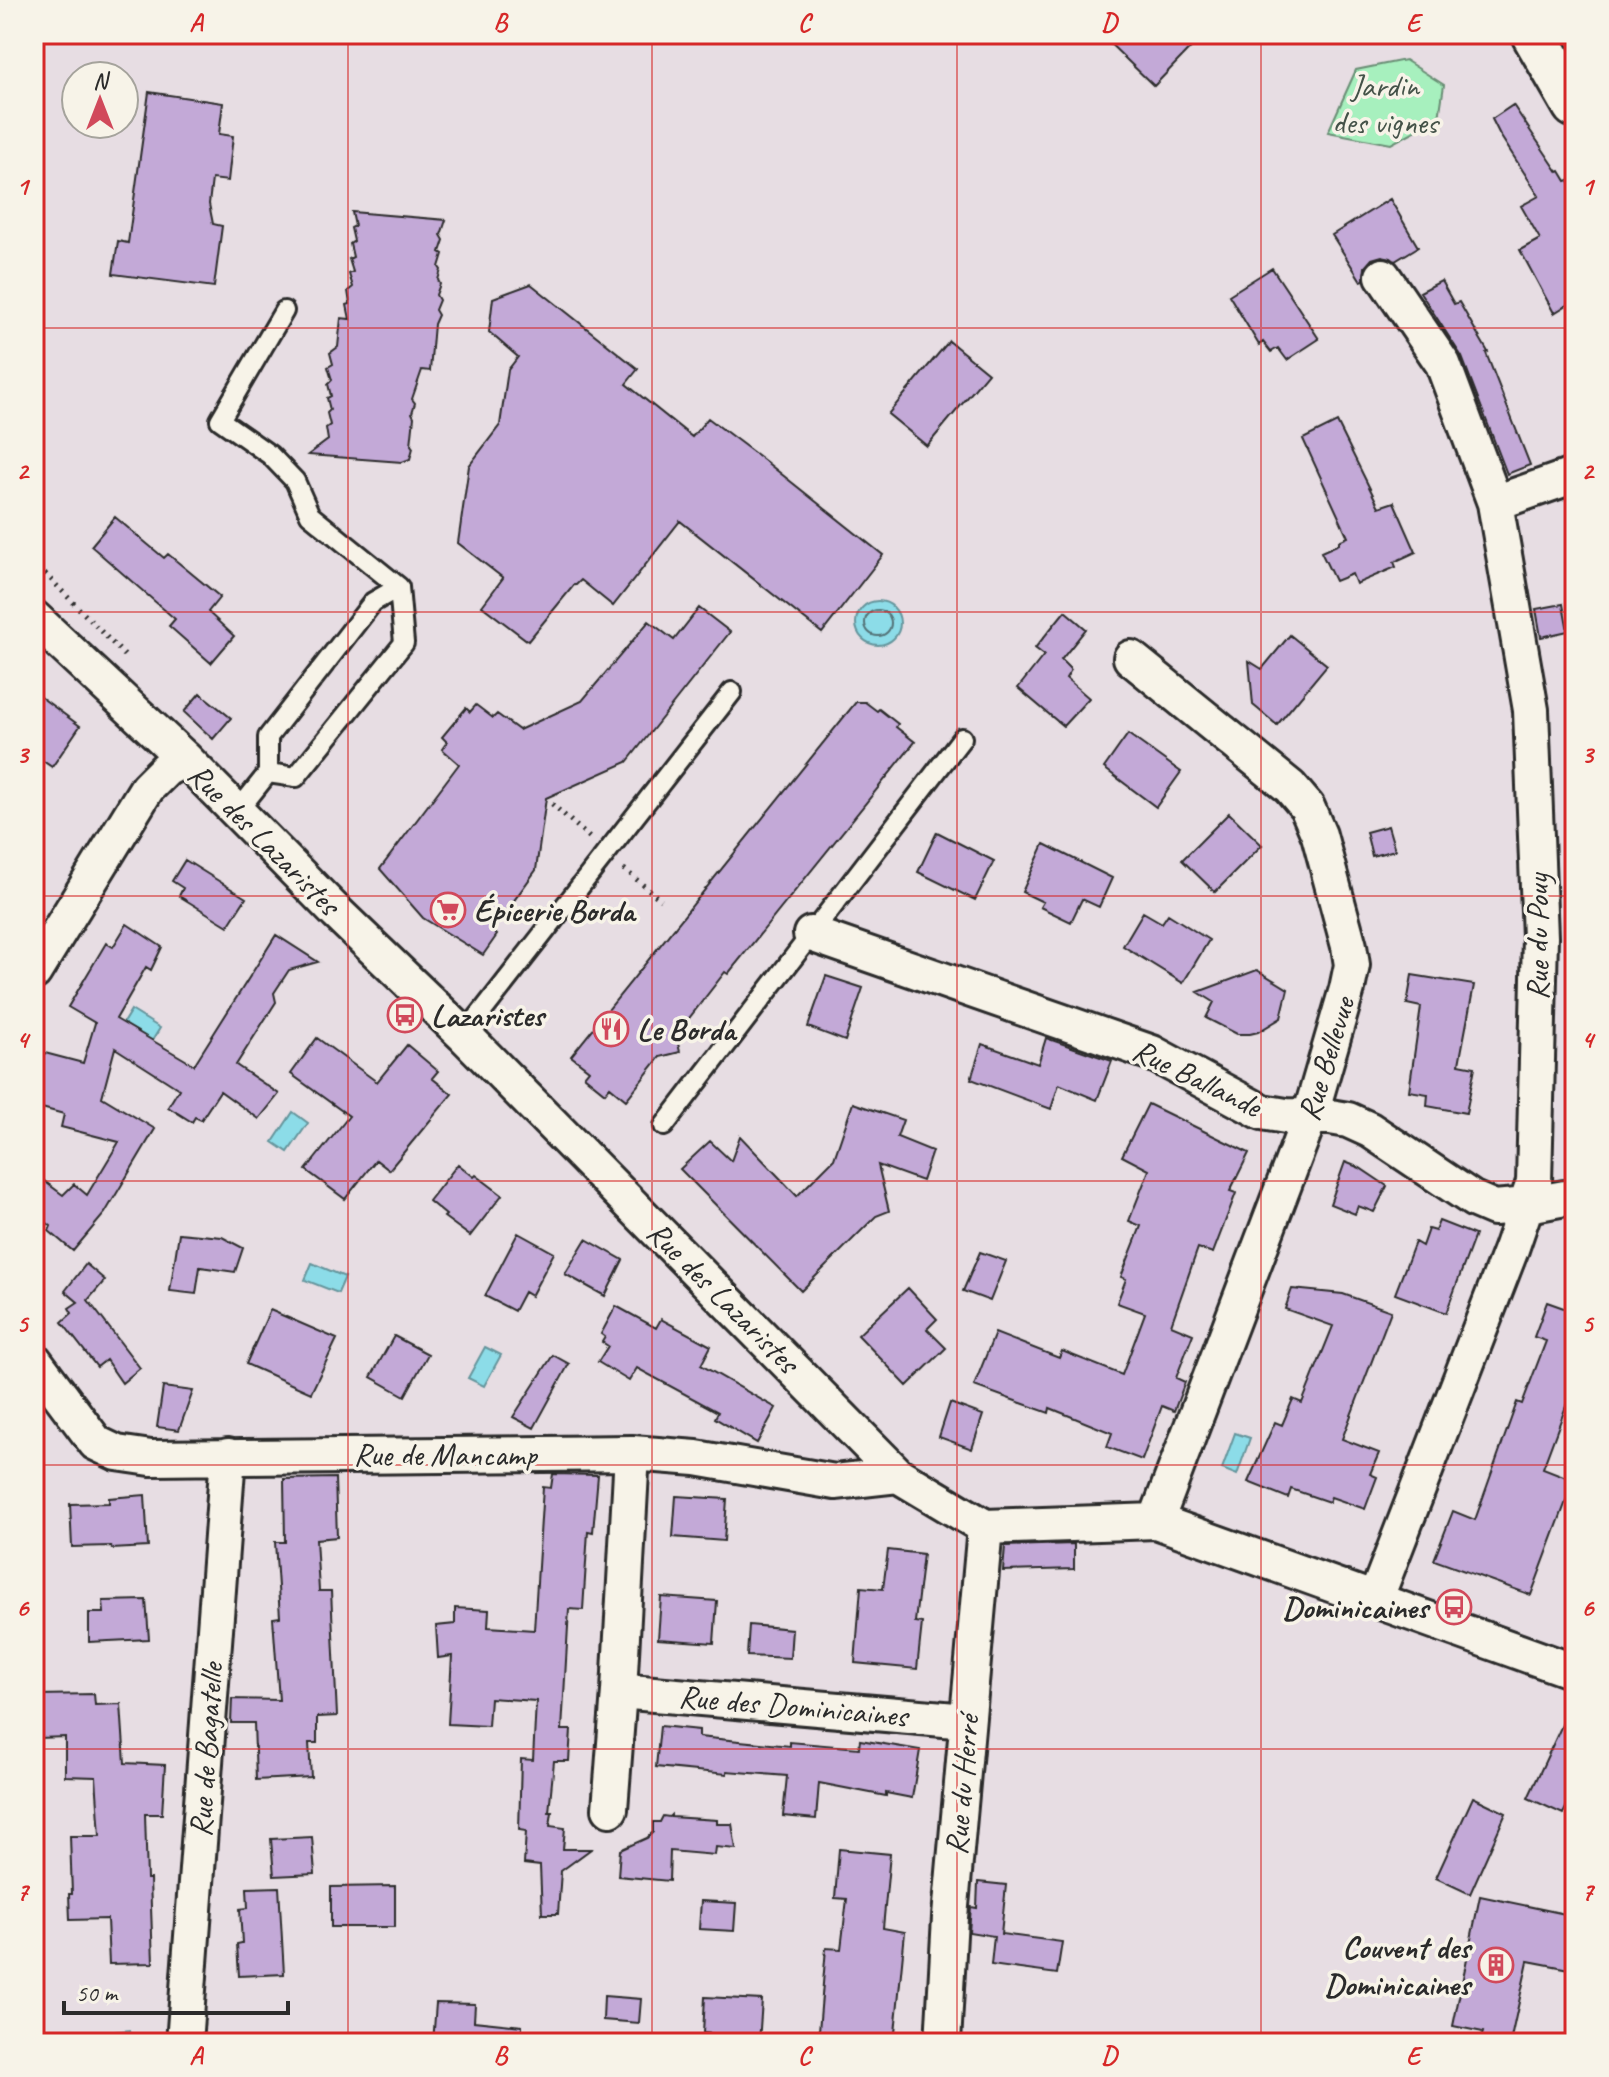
<svg xmlns="http://www.w3.org/2000/svg" width="1609" height="2077" viewBox="0 0 1609 2077" font-family="Caveat,sans-serif">
  <rect width="100%" height="100%" fill="#e7dde3"/>
  <filter id="ink" filterUnits="userSpaceOnUse"><feTurbulence type="fractalNoise" baseFrequency=".0125" numOctaves="2"/><feDisplacementMap in="SourceGraphic" scale="16" xChannelSelector="R" yChannelSelector="G"/><feConvolveMatrix kernelMatrix="1 2 1 2 8 2 1 2 1" color-interpolation-filters="sRGB"/></filter>
  <g filter="url(#ink)">
    <path fill="#a7f0be" stroke="#698e74" stroke-width="2" d="M1405,60L1444,85L1439,118L1391,144L1328,132L1356,70Z"/>
    <path fill="#8cdce8" stroke="#65959c" stroke-width="2" d="M856 623a22 22 0 1 1 44 0a22 22 0 1 1-44 0Z
      M131,1010L160,1028L152,1041L123,1023Z
      M293,1112L308,1123L288,1152L273,1142Z
      M312,1263L345,1277L338,1293L305,1280Z
      M485,1347L501,1355L484,1386L468,1378Z
      M1235,1433L1250,1438L1237,1475L1222,1469Z
      M130,2030L132,2043H86L85,2035Z"/>
    <g fill="none" stroke-linecap="round" stroke-linejoin="round">
      <path stroke="#527277" stroke-width="2" d="M865 623a13 13 0 1 1 26 0a13 13 0 1 1-26 0Z"/>
    </g>
    <path fill="#c3a9d7" stroke="#2b2b2b" stroke-width="2" d="M1100,34H1204L1154,86Z
      M149,92L223,103L219,134L233,136L228,181L212,179L209,204L213,224L222,226L214,287L113,274L118,241L128,243Z
      M1513,105L1558,172L1560,171L1566,181L1569,180L1575,191V300L1554,313L1520,250L1540,239L1521,206L1539,196L1500,135L1492,119Z
      M1390,199L1418,247L1395,261L1391,258L1382,256L1372,259L1365,267L1364,280L1361,281L1332,235Z
      M352,212L446,220L441,235L444,240L440,252L443,254L439,267L441,270L438,280L440,284L436,295L439,300L435,310L438,315L434,324L430,371L422,370L412,399L415,403L412,413L414,417L411,445L413,448L410,459L402,462L308,455L328,440L326,428L330,425L327,413L330,410L327,398L331,396L328,384L332,380L328,367L333,364L330,353L338,347L341,318L350,319L347,305L350,304L348,291L353,287L349,274L353,272L349,259L353,257L350,244L354,241L351,228L355,226Z
      M1272,268L1319,339L1287,360L1278,348L1271,352L1263,342L1259,345L1229,295Z
      M1441,281L1454,304L1459,302L1488,352L1486,353L1530,465L1507,474L1462,357L1420,292Z
      M531,284L638,369L626,384L692,437L708,418L765,461L883,555L822,633L680,521L613,606L581,580L576,585H574L528,641L482,606L503,578L458,543L469,466L500,425L508,370L518,357L489,332L493,298Z
      M949,341L988,373L927,446L888,414Z
      M1337,422L1379,507L1394,502L1416,552L1394,562L1396,567L1356,584L1352,574L1335,581L1321,552L1339,544V541L1348,537L1303,439Z
      M115,517L164,558L168,554L220,597L208,612L234,636L211,663L169,626L175,619L91,546Z
      M1563,604L1568,631L1541,637L1536,609Z
      M699,608L730,632L627,762L546,798L536,870L492,931L497,935L483,955L423,918L380,869L459,764L442,749L447,742L442,737L466,708L470,712L476,705L493,718L497,714L519,730L582,701L649,621L674,640Z
      M1065,611L1086,629L1061,660L1071,670L1066,678L1089,698L1063,726L1018,688L1044,655L1035,648Z
      M1290,635L1327,665L1277,725L1253,705L1249,661L1262,669Z
      M34,692L80,726L52,767L34,755Z
      M200,693L231,718L213,739L184,712Z
      M856,702H865L877,711L879,709L898,724L896,727L915,742L728,974L725,972L676,1035L680,1052L660,1057L626,1100L610,1087L605,1093L584,1076L589,1070L571,1056Z
      M1128,734L1181,772L1156,807L1104,768Z
      M1229,813L1262,845L1215,892L1182,860Z
      M1388,826L1395,850L1372,856L1366,832Z
      M937,832L994,861L975,900L918,872Z
      M1044,844L1112,878L1099,907L1082,899L1071,922L1040,907L1043,902L1022,892Z
      M185,860L246,898L228,926L179,896L183,888L172,881Z
      M1143,912L1162,923L1168,914L1209,940L1183,983L1123,946Z
      M127,924L162,947L151,970L146,967L116,1019L194,1065L276,935L318,962L289,970L274,993L276,1002L236,1065L279,1094L259,1119L220,1091L201,1120L195,1117L192,1122L168,1107L179,1089L115,1048L102,1097L155,1129L105,1213L73,1251L49,1231L51,1226L34,1213V1194L44,1181L63,1195L74,1184L87,1195L119,1142L61,1127L64,1114L34,1106V1080L41,1052L83,1063L95,1023L68,1007L106,943L113,947Z
      M1257,970L1288,989L1281,1018L1258,1032L1250,1034H1237L1206,1018L1214,1002L1198,992Z
      M1412,975L1474,985L1459,1064L1475,1067L1466,1113L1427,1106L1428,1094L1409,1091L1421,1007L1407,1004Z
      M826,976L863,988L845,1041L808,1027Z
      M317,1038L377,1082L407,1045L438,1071L432,1078L452,1094L389,1170L376,1160L345,1199L306,1170L349,1116L291,1074Z
      M1046,1038L1112,1061L1097,1100L1059,1084L1051,1109L971,1079L982,1044L1038,1064Z
      M853,1103L903,1120L897,1137L932,1151L922,1181L878,1165L889,1211L876,1216L801,1291L680,1169L710,1141L731,1161L740,1136L797,1196L834,1159Z
      M1148,1104L1249,1153L1230,1191L1236,1193L1213,1253L1198,1248L1171,1325L1193,1334L1176,1378L1185,1382L1174,1411L1162,1406L1142,1460L1107,1447L1112,1433L1050,1408L1049,1413L974,1386L995,1333L1059,1358L1062,1351L1122,1375L1145,1313L1117,1303L1126,1279L1121,1277L1141,1226L1129,1221L1149,1170L1122,1156Z
      M1345,1162L1360,1168L1387,1186L1374,1212L1358,1206L1355,1214L1330,1204Z
      M458,1164L474,1177L476,1175L502,1195L470,1236L444,1217L446,1215L429,1201Z
      M1439,1221L1475,1235L1446,1313L1395,1294L1415,1242L1422,1246L1428,1229L1435,1231Z
      M179,1233L222,1237L243,1248L235,1272L200,1267L196,1294L170,1291Z
      M518,1233L554,1253L531,1296L524,1292L514,1311L485,1296Z
      M586,1239L623,1260L605,1296L565,1274Z
      M980,1252L1006,1261L990,1301L963,1291Z
      M86,1264L105,1280L88,1300L140,1368L122,1383L106,1360L97,1367L62,1322L72,1313L69,1308L78,1302L65,1291Z
      M908,1288L937,1319L927,1329L946,1348L907,1386L858,1335Z
      M1292,1289L1343,1294L1391,1311L1342,1439L1379,1453L1370,1474L1377,1477L1365,1509L1331,1497L1329,1502L1291,1489L1288,1498L1248,1482L1275,1422L1282,1425L1293,1399L1302,1403L1333,1326L1285,1309Z
      M1547,1302L1575,1312V1382L1543,1468L1574,1480L1531,1595L1434,1560L1453,1511L1475,1520L1517,1402L1522,1404L1546,1341L1534,1337Z
      M616,1306L656,1328L661,1319L711,1346L701,1365L776,1408L757,1443L715,1418L718,1412L637,1368L629,1381L598,1362L608,1346L602,1342L605,1337L601,1334Z
      M270,1310L337,1339L311,1393L246,1364Z
      M394,1336L428,1354L405,1396L371,1377Z
      M553,1355L569,1364L534,1428L513,1417Z
      M163,1387L193,1391L179,1430L157,1427Z
      M950,1403L983,1415L972,1449L939,1437Z
      M553,1474L598,1475L593,1532L588,1531L583,1610L569,1609L562,1730H571L569,1761H554L549,1812H552L550,1826L565,1828L563,1849H591L561,1871L558,1914H542L540,1866L524,1864L526,1831L519,1830L521,1759L533,1760L536,1701L490,1698L488,1726L448,1724L452,1656L438,1658L436,1626L455,1624V1608L489,1610L488,1627L534,1630L543,1487L551,1488Z
      M335,1478L337,1537L316,1539L319,1591H331L337,1716L317,1717V1743H309L311,1777L256,1780L254,1723H231L232,1699L279,1700L273,1618L280,1617L275,1542H285L284,1479Z
      M145,1495L148,1547L112,1549L111,1546L72,1547L70,1504L109,1503V1498Z
      M676,1496L727,1499L724,1541L673,1537Z
      M1074,1544V1569L1003,1571L1005,1546Z
      M888,1550L923,1554L915,1622L922,1623L917,1669L855,1663L861,1587L883,1589Z
      M661,1597L717,1601L714,1643L658,1639Z
      M146,1600L149,1639L89,1642V1613H104L103,1601Z
      M749,1625L792,1629L790,1658L747,1656Z
      M94,1694L95,1705L121,1704L125,1763L165,1765L162,1814H145L147,1879H150L153,1963L109,1964L107,1919L70,1920L69,1894H72L70,1836H100L96,1777L65,1776V1737L39,1738L37,1695Z
      M1575,1697V1789L1563,1814L1528,1798Z
      M660,1726L699,1730V1737L790,1746V1742L859,1748L860,1740L920,1750L912,1798L886,1793V1796L819,1783L816,1819L783,1816L787,1776L727,1771V1774L656,1767Z
      M1473,1797L1506,1813L1470,1894L1436,1878Z
      M671,1815V1817L717,1820V1824H732L736,1849L716,1847L715,1855L670,1851L669,1881L618,1876L620,1850L647,1838L653,1832V1822H660L663,1816L669,1817Z
      M312,1837L315,1874L274,1876L271,1839Z
      M839,1849L890,1854L883,1928L905,1932L894,2043H838L839,2034L819,2031L826,1948L841,1949L847,1899L835,1898Z
      M978,1882L1006,1885L1001,1934L1062,1942L1057,1974L991,1965L994,1936L969,1932L971,1907L977,1908Z
      M395,1886V1927H331V1887Z
      M279,1887L284,1974L239,1976L237,1944L242,1943L240,1909L248,1908L247,1888Z
      M1480,1896L1575,1916V1970L1528,1961L1510,2043H1480L1483,2032L1453,2026Z
      M701,1901L736,1903L734,1931L699,1929Z
      M604,1996L641,1999L639,2023L603,2020Z
      M705,1997L762,2000L759,2043H722L723,2035L703,2033Z
      M436,2003L475,2004L474,2021L522,2026V2043H433Z"/>
    <g fill="none" stroke-linecap="round" stroke-linejoin="round">
      <g stroke="#2b2b2b" stroke-width="24">
        <path id="service" d="M268,773L296,777L404,643L399,587L310,515L295,481L270,455L220,420L284,311
          M236,813L268,773V737L373,602L399,587
          M464,1035L732,692
          M664,1126L962,738"/>
      </g>
      <g stroke="#2b2b2b" stroke-width="40">
        <path id="minor" d="M1495,503L1575,475
          M34,618L185,759L337,913L464,1035L898,1475L985,1527L1156,1521L1575,1672
          M1131,658L1290,787L1307,807L1319,835L1349,946L1352,965L1347,989L1310,1116L1156,1521
          M811,934L1152,1053L1262,1112L1286,1116L1330,1117L1348,1120L1370,1130L1473,1199L1494,1208L1528,1205L1565,1198L1575,1199
          M34,972L147,788L166,769L185,759
          M34,1360L96,1443L117,1453L151,1458L632,1453L696,1458L835,1482L898,1475
          M1375,1600L1511,1249L1534,1182L1540,937L1531,710L1495,503L1443,364L1383,276
          M619,1691L967,1721
          M610,1809L619,1691L632,1453
          M184,2043L228,1456
          M943,2043L950,1917L985,1527"/>
      </g>
      <g stroke="#2b2b2b" stroke-width="50">
        <path id="tertiary" d="M1534,34L1575,105"/>
      </g>
      <path stroke="#2b2b2b" stroke-width="5" stroke-dasharray="2 6" stroke-linecap="butt" d="M34,562L128,659
        M552,804L590,838
        M624,869L661,900"/>
      <use href="#service" stroke="#f7f3e8" stroke-width="18"/>
      <use href="#minor" stroke="#f7f3e8" stroke-width="34"/>
      <use href="#tertiary" stroke="#f7f3e8" stroke-width="44"/>
    </g>
  </g>
  <path fill="none" stroke="#d62828" stroke-width="2" stroke-opacity="0.55" d="M348,34V2043M652,34V2043M957,34V2043M1261,34V2043M34,328H1575M34,612H1575M34,896H1575M34,1181H1575M34,1465H1575M34,1749H1575"/>
  <defs>
    <g id="supermarket-ring" transform="scale(1.8)"><circle r="9.5" fill="#f7f3e8" stroke="#d1495b" stroke-width="1.5"/><path d="M-6-5.5h2.5l.6 2H6L4.5 2H-2.5L-4.4-4H-6ZM-1.5 3.2a1.3 1.3 0 1 0 .1 0ZM3 3.2a1.3 1.3 0 1 0 .1 0Z" fill="#d1495b"/></g>
    <g id="bus-ring" transform="scale(1.8)"><circle r="9.5" fill="#f7f3e8" stroke="#d1495b" stroke-width="1.5"/><path d="M-5-6H5V4H4V6H2V4H-2V6H-4V4H-5ZM-3.5-4V0h7V-4ZM-3.5 1.2v1.5H-2V1.2ZM2 1.2v1.5H3.5V1.2Z" fill="#d1495b"/></g>
    <g id="restaurant-ring" transform="scale(1.8)"><circle r="9.5" fill="#f7f3e8" stroke="#d1495b" stroke-width="1.5"/><path d="M-5-6h1v4h1v-4h1v4h1v-4h1v5L-1.5 .5V6h-2V.5L-5-1ZM5-6V6H3V1.5H1.5Q1.5-4 5-6Z" fill="#d1495b"/></g>
    <g id="building-ring" transform="scale(1.8)"><circle r="9.5" fill="#f7f3e8" stroke="#d1495b" stroke-width="1.5"/><path d="M-4-6H4V6H1V3H-1V6H-4ZM-2.5-4.3h1.7v1.8h-1.7ZM.8-4.3h1.7v1.8H.8ZM-2.5-1h1.7V.8h-1.7ZM.8-1h1.7V.8H.8Z" fill="#d1495b"/></g>
  </defs>
  <g fill-rule="evenodd">
    <use href="#supermarket-ring" x="448" y="910"/>
    <use href="#bus-ring" x="405" y="1015"/>
    <use href="#restaurant-ring" x="611" y="1029"/>
    <use href="#bus-ring" x="1454" y="1607"/>
    <use href="#building-ring" x="1496" y="1965"/>
  </g>
  <g text-anchor="middle" dominant-baseline="central" stroke-width="7" stroke-linejoin="round" paint-order="stroke">
    <g font-size="32" fill="#445248" stroke="#f7f3e8">
      <text x="1385" y="85">Jardin<tspan x="1385" dy="37">des vignes</tspan></text>
    </g>
    <g font-size="32" fill="#2b2b2b" stroke="#f7f3e8">
      <text transform="translate(264 839) rotate(45)">Rue des Lazaristes</text>
      <text transform="translate(1537 937) rotate(-90)">Rue du Pouy</text>
      <text transform="translate(1326 1059) rotate(-73)">Rue Bellevue</text>
      <text transform="translate(1197 1078) rotate(26)">Rue Ballande</text>
      <text transform="translate(723 1297) rotate(45)">Rue des Lazaristes</text>
      <text x="445" y="1454">Rue de Mancamp</text>
      <text transform="translate(793 1706) rotate(5)">Rue des Dominicaines</text>
      <text transform="translate(206 1750) rotate(-86)">Rue de Bagatelle</text>
      <text transform="translate(962 1785) rotate(-85)">Rue du Herré</text>
    </g>
    <g font-size="32" font-weight="bold" fill="#2b2b2b" stroke="#f7f3e8" text-anchor="start">
      <text x="474" y="910">Épicerie Borda</text>
      <text x="431" y="1015">Lazaristes</text>
      <text x="637" y="1029">Le Borda</text>
      <text x="1428" y="1607" text-anchor="end">Dominicaines</text>
      <text x="1470" y="1947" text-anchor="end">Couvent des<tspan x="1470" dy="37">Dominicaines</tspan></text>
    </g>
  </g>
  <rect width="1609" height="2077" fill="none" stroke="#f7f3e8" stroke-width="88"/>
  <g transform="translate(100 100)"><circle r="38" fill="#f7f3e8" stroke="#a5a39c" stroke-width="2"/>
  <path d="M0-6L14 30L0 20L-14 30Z" fill="#d1495b"/>
  <text y="-12" font-size="22" font-weight="bold" text-anchor="middle" fill="#2b2b2b">N</text>
  </g>
  <path d="M64 2001v12h224v-12" fill="none" stroke="#2b2b2b" stroke-width="4"/>
  <text x="76" y="2001" font-size="24" fill="#2b2b2b" stroke="#f7f3e8" stroke-width="6" paint-order="stroke">50 m</text>
  <rect x="44" y="44" width="1521" height="1989" fill="none" stroke="#d62828" stroke-width="3"/>
  <g font-size="26" text-anchor="middle" font-weight="bold" fill="#d62828">
    <text x="196" y="31">A</text>
    <text x="500" y="31">B</text>
    <text x="804" y="31">C</text>
    <text x="1109" y="31">D</text>
    <text x="1413" y="31">E</text>
    <text x="22" y="195">1</text>
    <text x="1587" y="195">1</text>
    <text x="22" y="479">2</text>
    <text x="1587" y="479">2</text>
    <text x="22" y="763">3</text>
    <text x="1587" y="763">3</text>
    <text x="22" y="1048">4</text>
    <text x="1587" y="1048">4</text>
    <text x="22" y="1332">5</text>
    <text x="1587" y="1332">5</text>
    <text x="22" y="1616">6</text>
    <text x="1587" y="1616">6</text>
    <text x="22" y="1900">7</text>
    <text x="1587" y="1900">7</text>
    <text x="196" y="2064">A</text>
    <text x="500" y="2064">B</text>
    <text x="804" y="2064">C</text>
    <text x="1109" y="2064">D</text>
    <text x="1413" y="2064">E</text>
  </g>
</svg>
